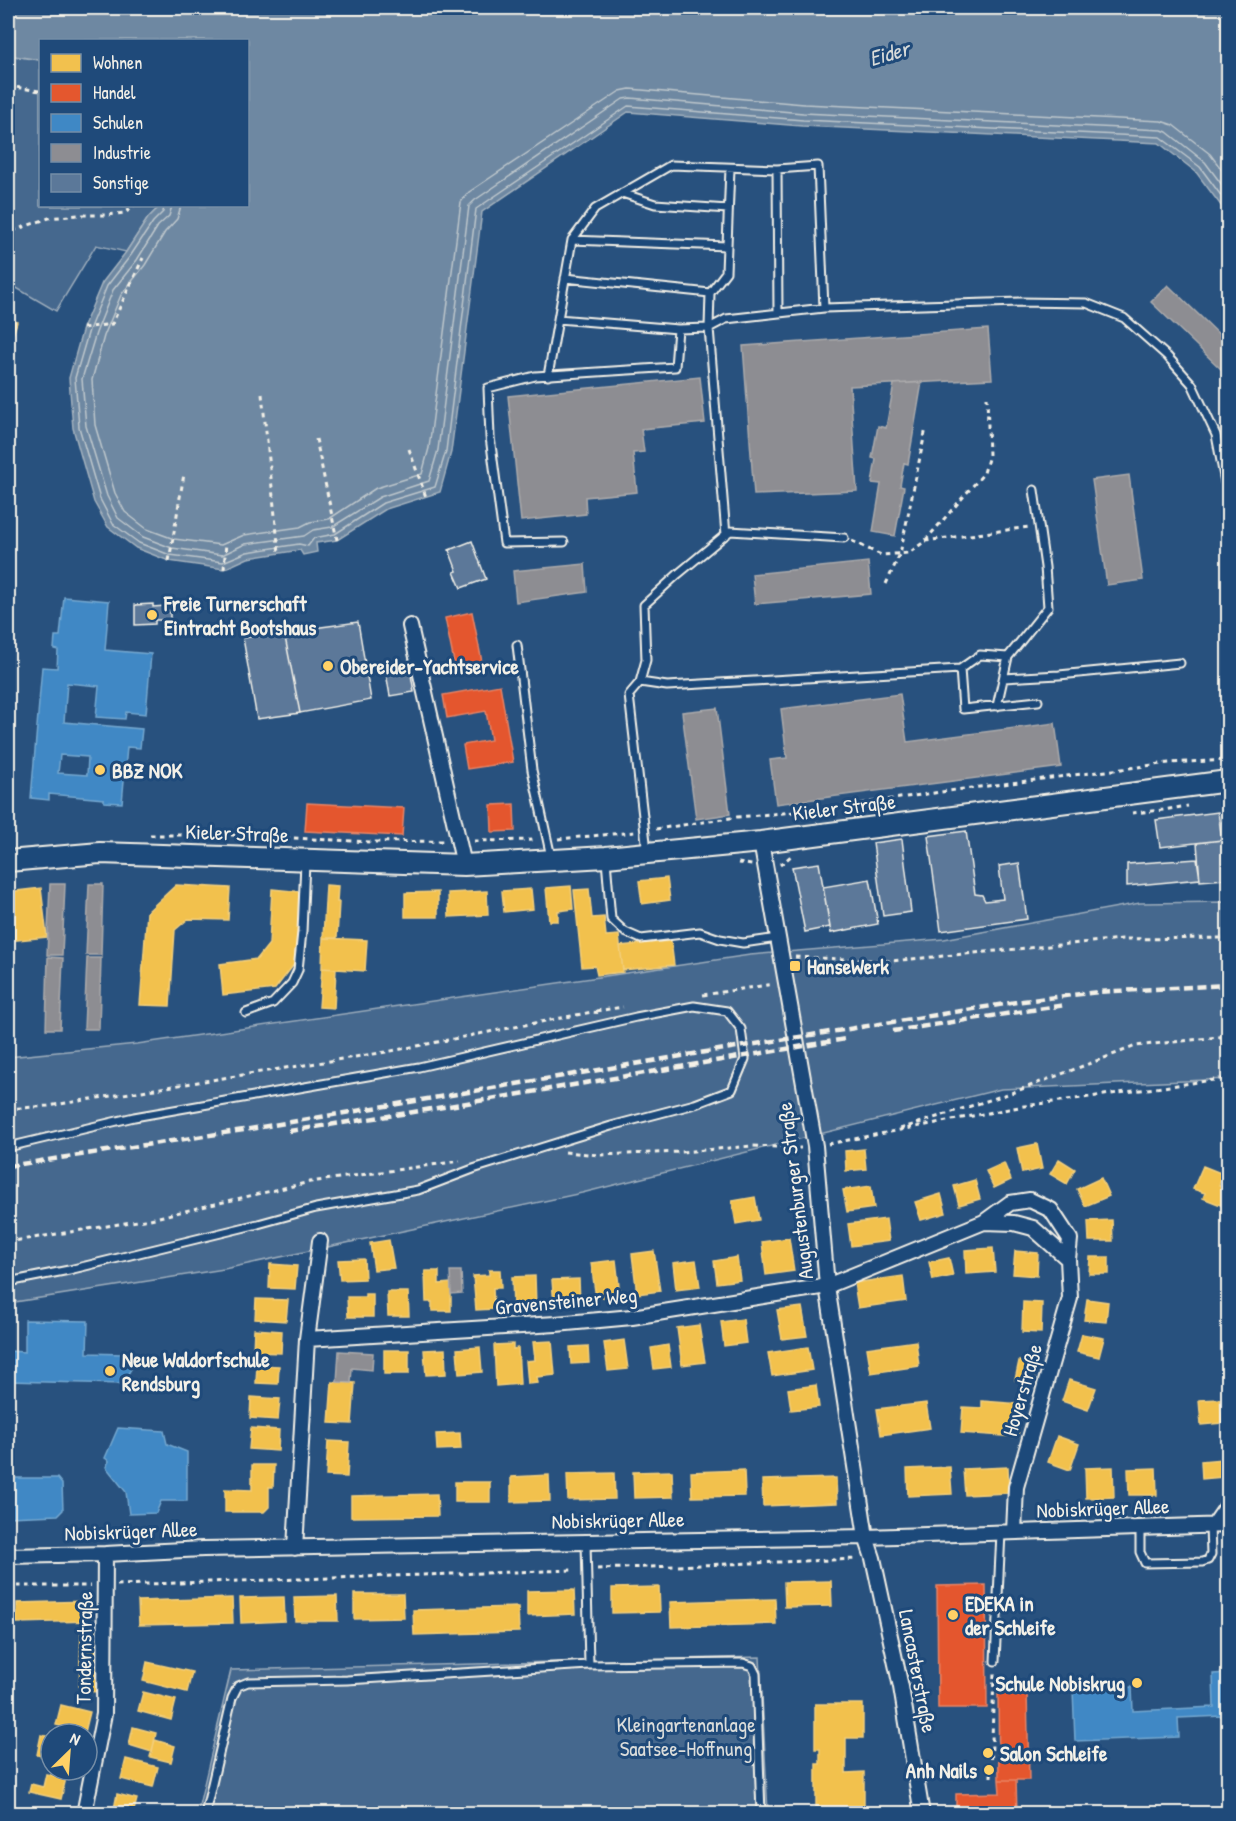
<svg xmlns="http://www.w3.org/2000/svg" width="1236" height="1821" viewBox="0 0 1236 1821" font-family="'Patrick Hand',sans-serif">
  <rect width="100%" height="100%" fill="#28517e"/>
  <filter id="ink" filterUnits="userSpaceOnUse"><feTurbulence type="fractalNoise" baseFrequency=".0167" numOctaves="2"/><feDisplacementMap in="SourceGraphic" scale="12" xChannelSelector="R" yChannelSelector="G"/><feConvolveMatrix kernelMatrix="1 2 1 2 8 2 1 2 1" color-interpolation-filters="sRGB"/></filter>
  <g filter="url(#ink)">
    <path fill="#45688e" stroke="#9cacbb" stroke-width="1.5" d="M8,55L40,60V206H160L148,218L126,252L96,245L56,311L8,283Z
      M1228,902V1079L1001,1089L582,1193L224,1269L8,1303V1057L137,1044L750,955L944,939L1140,903Z
      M760,1657L768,1813L197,1814L231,1670Z"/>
    <path fill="#6e88a2" stroke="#a4b2be" stroke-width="1.5" d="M8,8H1228V215L1196,172L1159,143L802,126L628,112L482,212L451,452L440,492L386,509L337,540L316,543L317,552L303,555L300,550L248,558L224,569L169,561L136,548L108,527L94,502L73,428L69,378L83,328L102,283L126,252L148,218L160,206H248V40H40V60L8,55Z"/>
    <path fill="#f2c14e" stroke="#f3cf7c" stroke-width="1.5" d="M8,319L17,322L8,351Z
      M667,878L670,900L642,904L639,881Z
      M176,885L230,888L228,920L188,919L175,930L170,1006L140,1005L147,912Z
      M326,885L338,886L337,902H339L337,938H323Z
      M571,886L573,909L558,911V921H549L546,888Z
      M41,888L47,937L8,941V892Z
      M272,889L302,892L299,958L275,989L223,995L220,964L257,959L269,944Z
      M531,889L533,909L504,912L502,891Z
      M589,889L592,918L604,917L606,936L619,935L623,972L597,975L595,966L582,967L574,890Z
      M487,891L488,915L449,917L448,893Z
      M438,892V917H405V893Z
      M323,938L367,940L365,971L322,968Z
      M671,941L674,965L623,970L620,946Z
      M322,968L336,969L334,1008L319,1007Z
      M1037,1144L1042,1169L1022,1173L1017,1148Z
      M864,1149L866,1169L846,1171L845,1151Z
      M1059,1159L1075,1169L1067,1184L1050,1174Z
      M1004,1163L1011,1180L994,1188L986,1171Z
      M1203,1166L1223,1174L1219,1185L1228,1188V1208L1203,1198L1205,1193L1193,1189Z
      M1101,1178L1109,1196L1085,1206L1077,1189Z
      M975,1180L980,1199L959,1205L954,1186Z
      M871,1186L874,1208L847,1212L843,1190Z
      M941,1194L946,1213L921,1220L915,1202Z
      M755,1197L759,1220L736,1224L732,1201Z
      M886,1219L889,1241L851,1246L848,1224Z
      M1112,1220L1113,1241H1089L1088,1221Z
      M789,1238L794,1271L766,1275L762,1242Z
      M389,1240L394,1268L374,1270L370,1243Z
      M993,1248L995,1272L966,1274L965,1250Z
      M654,1251L660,1291L637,1294L632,1254Z
      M1015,1251L1038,1253L1037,1276L1013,1274Z
      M737,1257L740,1280L717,1283L714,1261Z
      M1090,1257H1109V1274H1089Z
      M949,1258L953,1276L933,1280L929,1262Z
      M364,1259L365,1279L340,1280L338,1260Z
      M616,1260L620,1295L596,1298L591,1263Z
      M696,1260L700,1287L676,1290L673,1263Z
      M270,1264L297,1266L295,1289L269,1288Z
      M489,1270H500L501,1288H493L494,1309L476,1310L473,1276L489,1275Z
      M425,1271H439V1284L451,1283V1311H432V1302H426Z
      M535,1276L536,1307L513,1308L512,1277Z
      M903,1276L906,1301L858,1308L854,1283Z
      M579,1279L580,1303L554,1305L552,1280Z
      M387,1292H408L409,1316H388Z
      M365,1294H373V1317H348L347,1297H365Z
      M256,1299L288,1300L286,1321L255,1319Z
      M1087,1299L1108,1302L1106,1322L1084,1320Z
      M1023,1302L1042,1303L1041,1333L1022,1332Z
      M802,1307L807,1336L782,1339L777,1310Z
      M743,1319L746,1343L724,1346L721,1322Z
      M699,1325L705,1362L682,1365L677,1328Z
      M254,1329L282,1331L281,1353L253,1352Z
      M1082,1334L1104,1338L1099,1357L1077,1352Z
      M624,1340L628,1369L608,1371L604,1343Z
      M552,1341L555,1375L537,1377L538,1383L528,1384L526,1361L535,1360L533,1342Z
      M916,1341L919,1366L871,1373L867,1348Z
      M513,1344V1349L518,1348L520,1384L496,1386L494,1345Z
      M668,1345L671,1367L654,1369L651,1348Z
      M588,1346L589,1363L571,1364L570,1347Z
      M480,1347L482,1372L459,1374L457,1349Z
      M808,1347L812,1370L772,1376L768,1353Z
      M445,1349L446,1374L426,1375L424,1350Z
      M384,1350H409V1374H384Z
      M1019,1361L1037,1365L1033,1384L1015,1380Z
      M257,1365L279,1366L278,1384L256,1383Z
      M1069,1380L1096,1388L1088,1410L1062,1401Z
      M332,1382L355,1383L352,1424L329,1423Z
      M816,1385L819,1407L791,1410L788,1389Z
      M251,1397L280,1399L278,1420L250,1418Z
      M1220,1399L1222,1423L1201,1425L1199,1400Z
      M982,1401L1021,1404L1018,1437L961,1433L963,1407L982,1408Z
      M926,1403L930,1428L881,1435L877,1409Z
      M251,1428L279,1430L278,1451L249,1449Z
      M460,1433L461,1449L437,1450L436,1434Z
      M1057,1436L1079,1444L1070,1470L1048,1462Z
      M328,1441L349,1442L347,1477L326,1476Z
      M1222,1459L1223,1477L1202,1479L1201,1461Z
      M252,1465H274L273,1487H269V1507L264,1512H225V1489L252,1490Z
      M950,1467L952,1494L908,1496L907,1469Z
      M1008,1467L1009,1493L965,1495L963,1469Z
      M1113,1467L1114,1497L1086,1498L1085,1468Z
      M1156,1468L1157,1495H1129L1128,1469Z
      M744,1470L745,1496L692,1497L691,1472Z
      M672,1471L673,1497L634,1498L633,1472Z
      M614,1473L615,1499L568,1500L567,1474Z
      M549,1475L550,1501L511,1502V1477Z
      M836,1478L837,1503L763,1506L762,1480Z
      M455,1482H490V1502H455Z
      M437,1494L438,1516L351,1517V1496Z
      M831,1581L832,1606L785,1607L784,1582Z
      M659,1587L660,1612L612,1613V1588Z
      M574,1590L575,1614L527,1616V1591Z
      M354,1594H403L404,1618L354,1619Z
      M337,1596L338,1621H295L294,1597Z
      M284,1597L285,1621L241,1623L240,1598Z
      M232,1598L233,1623L139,1625L138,1601Z
      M775,1599L776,1624L671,1627L670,1602Z
      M91,1601V1621L17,1623V1603Z
      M518,1607L519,1632L414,1635L413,1610Z
      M81,1630H101L100,1692L79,1691Z
      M147,1662L192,1672L187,1692L143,1681Z
      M143,1692L176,1700L171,1720L138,1711Z
      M815,1704H863V1738H846V1773L864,1772V1807H816V1764H820V1749H815Z
      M61,1705L90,1712L85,1732L56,1725Z
      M133,1727L156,1733L152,1752L129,1745Z
      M41,1735L51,1737V1758L37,1755Z
      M155,1740L175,1746L171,1762L150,1757Z
      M126,1759L158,1767L153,1787L121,1779Z
      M46,1774L66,1778L61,1799L29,1792L31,1784L43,1787Z
      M117,1794L137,1799L133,1814H113Z"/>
    <path fill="#e4572e" stroke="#e98566" stroke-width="1.5" d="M472,612L482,662L455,667L445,618Z
      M500,685L513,762L467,769L463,745L491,740L486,711L447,718L443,695Z
      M307,803L404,808L402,836L305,831Z
      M514,804L515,831L492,832L491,805Z
      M986,1585L987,1708H938L937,1586Z
      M998,1692H1027L1029,1780H999Z
      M999,1780H1016L1017,1814H956V1794L1000,1793Z"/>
    <path fill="#3f88c5" stroke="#75a8d0" stroke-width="1.5" fill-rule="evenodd" d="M64,597L109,601L105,650L151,654L146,714L126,712L125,719L96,717L99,686L67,683L64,722L142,729L140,748L127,747L122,803L104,802V799L49,794V800L31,798L42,667L57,668L58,650L54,649L55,636H60ZM60,755L88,757L87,775L58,773Z
      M25,1320L88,1321L87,1353L123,1354L131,1369L122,1384L8,1381V1351L25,1352Z
      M118,1428L164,1431L167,1444L187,1452V1501H161L156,1513L129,1514L126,1492L106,1467L109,1461L105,1458Z
      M8,1478H57L62,1484L63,1510L58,1515L8,1517Z
      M1227,1632L1228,1653L1225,1654L1224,1633Z
      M1228,1673V1737H1224L1223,1716L1178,1718L1179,1737L1075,1741L1073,1690L1132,1687L1133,1711L1214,1707L1213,1674Z"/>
    <path fill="#8d8d92" stroke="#acabac" stroke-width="1.5" d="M1168,285L1228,343V367L1224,372L1151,302Z
      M988,329L992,379L850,386L857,491L754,495L743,346Z
      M700,377L705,423L641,429L644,452L633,453L637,492L585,497L586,514L521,521L508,396Z
      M922,382L908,464L904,463L900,486L904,487L895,536L873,532L881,484L872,483L876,459L872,458L878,426L886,428L894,384Z
      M1129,475L1143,580L1107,585L1092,480Z
      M868,562L871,594L755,604L752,574Z
      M585,564L587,592L516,602L513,571Z
      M900,694L907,742L1055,723L1061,767L776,804L770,760L787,758L781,709Z
      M717,708L730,814L696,819L682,712Z
      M50,884H65L62,955H47Z
      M89,884H103L101,955H86Z
      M48,957L63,958L60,1029H46Z
      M87,958H101L99,1029H84Z
      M450,1271H461L462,1293L451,1294Z
      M339,1351L373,1353L372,1370L352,1368L351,1383L337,1382Z"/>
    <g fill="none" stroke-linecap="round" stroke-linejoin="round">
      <path stroke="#bec7cc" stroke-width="1.5" d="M164,206L163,212L153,222L131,255L107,286L89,330L75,378L79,427L100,499L113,524L139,543L170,555L223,562L247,552L299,544L308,546L314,538L335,534L383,503L435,487L446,451L476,209L628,106L803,120L1160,137L1200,167L1228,205
        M172,206L169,216L158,226L137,260L113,290L96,333L82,379L86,426L107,496L118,518L143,537L172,548L222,555L245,544L304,536L313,530L332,527L380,497L429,481L438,450L469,206L475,200L623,99L630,98L803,113L1162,130L1167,132L1205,162L1228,193
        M181,206L177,219L165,232L145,265L121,295L104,336L92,380L95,425L115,493L125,512L147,529L174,539L221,545L244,535L300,527L310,522L329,519L376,488L422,474L429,448L461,202L469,192L620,91L630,89L804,104L1161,121L1173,125L1210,154L1228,178"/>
    </g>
    <path fill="#5b7899" stroke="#f4f1e8" stroke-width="1.5" d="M472,541L486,579L461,588L454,572L457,571L449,550Z
      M153,604V607L166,606V610H170V620H155V624L135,625V605Z
      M358,622L371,700L300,713L284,632Z
      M284,632L300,713L257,719L243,638Z
      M409,663L414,692L390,696L385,667Z
      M1218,812L1222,840L1160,847L1156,820Z
      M966,831L975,894L982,895L985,901L1003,899L999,866L1019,863L1027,919L941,931L928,836Z
      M902,839L911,912L883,916L873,843Z
      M1222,840L1225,879L1200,881L1197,843Z
      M1197,859L1200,879L1127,886V864Z
      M819,863L830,927L805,932L792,867Z
      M870,879L878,924L831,933L823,887Z"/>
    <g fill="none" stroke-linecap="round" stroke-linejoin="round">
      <g stroke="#f4f1e8" stroke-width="11">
        <path id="service" d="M777,169L778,313
          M622,193L655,204L728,209
          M572,240L727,246
          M565,278L710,293
          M558,319L678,329
          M548,376L572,240L595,209L671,165L777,169L818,166L824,308
          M726,535L709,328L726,319L824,308L1020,302L1086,303L1124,318L1167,356L1192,384L1216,435L1228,498
          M564,542L504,543L490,437L488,388L535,376L675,367L678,329L709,328L710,293L726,272L730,168
          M517,645L532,770L551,857
          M960,669L980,655L1008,657L1048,607L1045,567L1034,490
          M1004,678L1059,675L1180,663
          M640,682L667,686L960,669L963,709L1038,701
          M997,706L1008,657
          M647,851L629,695L640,682L646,660L644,605L678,574L730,531L844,538
          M606,860L611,919L625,932L641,939L700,932L720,939L743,943L778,938
          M246,1013L273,1003L292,983L298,970L302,932L305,862
          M8,1147L134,1117L419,1067L636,1017L694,1006L727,1011L741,1029L745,1059L732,1090L695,1104L611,1126L473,1169L418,1190L316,1208L258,1224L69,1270L8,1282
          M1140,1528V1552L1145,1563L1202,1562L1208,1560L1211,1554L1210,1526
          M586,1542L589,1665
          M995,1661L1001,1532
          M205,1814L232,1698L238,1686L248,1682L347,1680L589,1665L743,1663L752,1666L756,1674L761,1814"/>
      </g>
      <g stroke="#f4f1e8" stroke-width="18">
        <path id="minor" d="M410,626L464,865
          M761,842L815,1146L827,1286L866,1537L873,1558L901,1687L922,1814
          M984,1222L1014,1223L1033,1228L1068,1259
          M307,1339L320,1241
          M1214,1525L1228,1505
          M295,1548L307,1339L556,1324L632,1317L827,1286L984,1222L1010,1203L1030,1200L1051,1210L1070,1239L1068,1259L1070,1298L1016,1487L1014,1532
          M8,1556L105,1554L203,1549L866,1537L1228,1525
          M84,1814L104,1714L105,1554"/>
      </g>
      <g stroke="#f4f1e8" stroke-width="24">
        <path id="secondary" d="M8,861L100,853L464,865L606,857L761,842L1228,781"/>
      </g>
      <path stroke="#f4f1e8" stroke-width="3" stroke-dasharray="4.5 4.5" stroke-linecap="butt" d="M8,86L40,91
        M8,227L12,231
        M8,248L12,231L49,218L78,215H108L125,213L134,206
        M83,328L112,324L143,258
        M262,394L279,553
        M316,439L337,540
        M409,449L426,497
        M852,541L881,555L909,553L924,542L984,473L989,455L987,397
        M925,541L1029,527
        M169,561L184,474
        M224,569L226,542
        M886,584L900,554L926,428
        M1132,813L1163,810L1188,806
        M656,829L737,817L817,810L948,791L1169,763L1228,760
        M150,835H236L371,842L446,841
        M558,839L635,832
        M474,841L536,840
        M738,863L752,865
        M780,865L791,856
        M795,957L891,961L1122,939L1228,938
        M703,995L774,984
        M596,1011L623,1007
        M8,1109L48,1106L386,1052L592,1012L602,1013
        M900,1129L1014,1092L1136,1046L1228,1036
        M828,1144L1024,1106L1228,1078
        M565,1152L599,1155L681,1152L752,1146L801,1148
        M8,1242L150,1219L310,1182L460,1161
        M597,1569L857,1559
        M117,1585L575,1570
        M8,1586H90
        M991,1777L994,1672"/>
      <use href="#service" stroke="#1f4a7a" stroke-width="7"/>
      <use href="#minor" stroke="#1f4a7a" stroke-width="14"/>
      <use href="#secondary" stroke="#1f4a7a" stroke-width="20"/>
      <path stroke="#f4f1e8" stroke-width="4.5" stroke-dasharray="9 4.5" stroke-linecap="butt" d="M893,1031L1065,1005
        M289,1131L408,1113L846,1039
        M8,1166L250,1129L687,1055L1023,1001L1098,992L1228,985"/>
    </g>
  </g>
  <g fill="#ffd166" stroke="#1f4a7a" stroke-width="2">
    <circle cx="152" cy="615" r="6"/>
    <circle cx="328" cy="666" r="6"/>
    <circle cx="100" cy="770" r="6"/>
    <rect x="789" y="960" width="12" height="12" rx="3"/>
    <circle cx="110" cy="1371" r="6"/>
    <circle cx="953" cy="1615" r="6"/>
    <circle cx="1137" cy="1683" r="6"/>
    <circle cx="988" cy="1753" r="6"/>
    <circle cx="989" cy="1770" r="6"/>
  </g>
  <g text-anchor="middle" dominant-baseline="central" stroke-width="6" stroke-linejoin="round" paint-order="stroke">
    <g font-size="21" font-weight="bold" fill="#f4f1e8" stroke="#1f4a7a" text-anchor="start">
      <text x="164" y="603">Freie Turnerschaft<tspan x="164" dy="24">Eintracht Bootshaus</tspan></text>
      <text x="340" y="666">Obereider-Yachtservice</text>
      <text x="112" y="770">BBZ NOK</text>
      <text x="807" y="966">HanseWerk</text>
      <text x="122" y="1359">Neue Waldorfschule<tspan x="122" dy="24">Rendsburg</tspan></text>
      <text x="965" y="1603">EDEKA in<tspan x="965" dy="24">der Schleife</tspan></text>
      <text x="1125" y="1683" text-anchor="end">Schule Nobiskrug</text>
      <text x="1000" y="1753">Salon Schleife</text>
      <text x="977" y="1770" text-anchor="end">Anh Nails</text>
    </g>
    <g font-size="21" fill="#f4f1e8" stroke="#1f4a7a">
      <text transform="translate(844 807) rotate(-7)">Kieler Straße</text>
      <text transform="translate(237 833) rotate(2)">Kieler Straße</text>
      <text transform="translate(795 1191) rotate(-97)">Augustenburger Straße</text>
      <text transform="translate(566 1301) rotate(-5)">Gravensteiner Weg</text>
      <text transform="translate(1022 1390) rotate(-74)">Hoyerstraße</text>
      <text transform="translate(1103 1508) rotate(-2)">Nobiskrüger Allee</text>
      <text transform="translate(618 1520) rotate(-1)">Nobiskrüger Allee</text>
      <text transform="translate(131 1531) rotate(-2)">Nobiskrüger Allee</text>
      <text transform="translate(84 1648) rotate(-89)">Tondernstraße</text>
      <text transform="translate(918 1671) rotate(79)">Lancasterstraße</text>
    </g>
    <g font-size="21" fill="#dadcda" stroke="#1f4a7a">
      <text x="686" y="1724">Kleingartenanlage<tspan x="686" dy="24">Saatsee-Hoffnung</tspan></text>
    </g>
    <g font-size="22" font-style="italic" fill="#d9dcda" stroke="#1f4a7a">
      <text transform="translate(889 53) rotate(-16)">Eider</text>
    </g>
  </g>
  <rect width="1236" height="1821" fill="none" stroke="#1f4a7a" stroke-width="30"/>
  <rect x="15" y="15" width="1206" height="1791" fill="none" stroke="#f4f1e8" stroke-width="2" filter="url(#ink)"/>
  <rect x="39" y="39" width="210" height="168" fill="#1f4a7a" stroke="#748da6" stroke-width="1.5"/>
  <rect x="51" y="54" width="30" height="18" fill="#f2c14e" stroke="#748da6" stroke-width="1.5"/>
  <text x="93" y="69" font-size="18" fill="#f4f1e8">Wohnen</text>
  <rect x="51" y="84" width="30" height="18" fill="#e4572e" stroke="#748da6" stroke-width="1.5"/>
  <text x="93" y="99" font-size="18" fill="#f4f1e8">Handel</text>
  <rect x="51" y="114" width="30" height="18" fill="#3f88c5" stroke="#748da6" stroke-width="1.5"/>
  <text x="93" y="129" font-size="18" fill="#f4f1e8">Schulen</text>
  <rect x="51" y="144" width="30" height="18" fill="#8d8d92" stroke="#748da6" stroke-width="1.5"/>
  <text x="93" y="159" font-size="18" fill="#f4f1e8">Industrie</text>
  <rect x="51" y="174" width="30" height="18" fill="#5b7899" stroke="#748da6" stroke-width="1.5"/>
  <text x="93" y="189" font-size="18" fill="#f4f1e8">Sonstige</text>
  <g transform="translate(69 1752) rotate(25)"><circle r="28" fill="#1f4a7a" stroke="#748da6" stroke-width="1.5"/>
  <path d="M0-4.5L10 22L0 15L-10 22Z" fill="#ffd166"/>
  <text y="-9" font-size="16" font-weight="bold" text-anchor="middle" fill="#f4f1e8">N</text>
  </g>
</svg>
